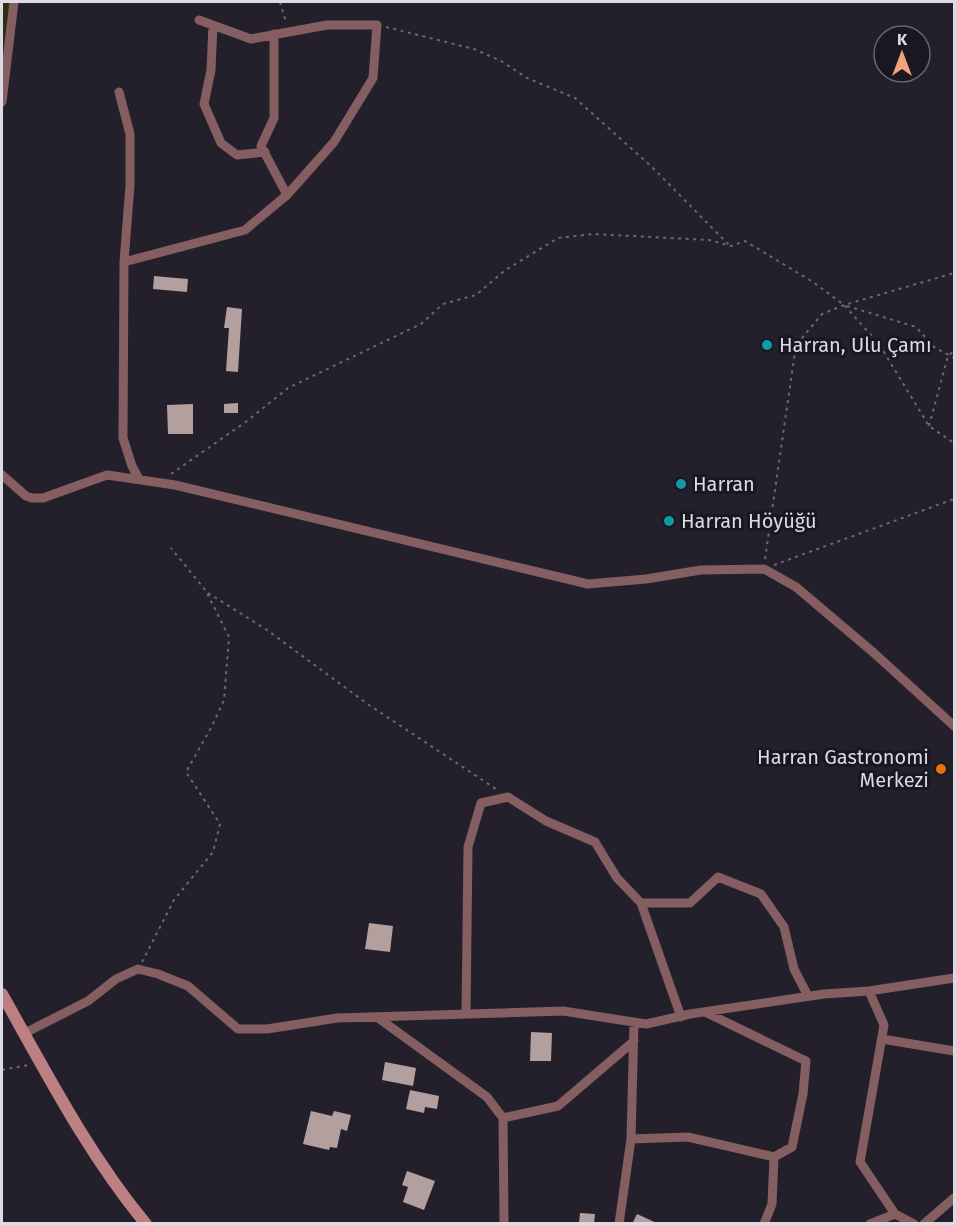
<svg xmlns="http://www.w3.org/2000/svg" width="956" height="1225" viewBox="0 0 956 1225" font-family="'Fira Sans',sans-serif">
  <rect width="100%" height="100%" fill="#23202c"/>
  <path fill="#2b3110" d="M2,2H14L2,102Z"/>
  <path fill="#b3a09e" d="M154,276L188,279L187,292L153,289Z
    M227,307L242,309L238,372L226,371L229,328H224Z
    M238,403V413H224V404Z
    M193,404V434H168L167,405Z
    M369,923L393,926L390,952L365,949Z
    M531,1032L552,1033L551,1061H530Z
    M385,1062L416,1068L413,1086L382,1080Z
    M410,1090L439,1096L437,1109L425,1107L424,1113L406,1109Z
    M311,1111L332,1116L334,1111L351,1115L347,1131L341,1129L337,1148L330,1147L329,1150L303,1144Z
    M407,1171L435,1181L424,1210L403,1202L408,1187L402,1185Z
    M580,1213L595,1214L594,1224H579Z
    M637,1214L659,1224H632Z"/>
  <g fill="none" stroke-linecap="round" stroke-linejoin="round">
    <path stroke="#6a6872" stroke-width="2" stroke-dasharray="3 4.5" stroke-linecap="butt" d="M280,2L286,22
      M386,27L474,49L501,61L527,78L575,98L653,168L730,246
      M847,306L916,327L934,347L954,358
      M929,426L948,356L954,351
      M171,474L247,421L288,388L421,324L443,304L476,295L504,271L558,238L593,234L709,240L731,246L745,241L813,282L844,305L879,344L929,426L954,443
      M765,559L796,345L822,314L844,305L954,273
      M774,565L954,499
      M208,593L267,630L369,705L496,789
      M142,962L174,900L213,852L220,824L186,772L212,726L224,700L229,637L206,591L171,548
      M2,1070L28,1065"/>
    <path stroke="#845e60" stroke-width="9" d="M213,25L211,70L204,104L221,143L237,155L265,152
      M274,34V118L261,146L287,195
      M119,92L130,134V185L124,262
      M2,102L14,2
      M2,475L26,496L32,498H43L107,475L175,485L588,584L646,579L701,570L764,569L796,587L874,653L954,726
      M139,479L132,466L123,438L124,262L245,230L287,195L334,142L373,78L377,25H327L251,39L199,20
      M641,903L681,1017
      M869,991L884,1025L860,1162L895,1214L914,1224
      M466,1014L468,847L481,803L508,797L546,821L595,842L617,878L641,903H690L718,877L761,894L784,927L794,969L808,996
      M377,1017L487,1097L503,1118L504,1224
      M23,1034L88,1001L116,979L138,969L158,974L188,986L238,1029H267L337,1018L563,1011L646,1024L690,1014L824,994L869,991L954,978
      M882,1039L954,1051
      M503,1118L558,1106L634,1041
      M631,1139L688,1137L774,1157L792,1147L803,1094L806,1061L705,1012
      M619,1224L631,1139L634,1023
      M764,1224L772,1204L774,1157
      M870,1224L895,1214
      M924,1224L954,1198"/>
    <path stroke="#bc7f82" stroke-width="12" d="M2,994C46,1072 88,1154 146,1224"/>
  </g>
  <g fill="#0f9aa8" stroke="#1a1722" stroke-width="2">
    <circle cx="767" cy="345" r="6"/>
    <circle cx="681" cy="484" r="6"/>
    <circle cx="669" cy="521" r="6"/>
  </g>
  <circle fill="#e8710a" stroke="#1a1722" stroke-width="2" cx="941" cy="769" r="6"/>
  <g text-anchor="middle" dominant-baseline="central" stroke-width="6" stroke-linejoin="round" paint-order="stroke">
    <g font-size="20" fill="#dcdbe3" stroke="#1a1722" text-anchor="start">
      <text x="779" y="345">Harran, Ulu Çamı</text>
      <text x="693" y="484">Harran</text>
      <text x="681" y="521">Harran Höyüğü</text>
      <text x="929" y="757" text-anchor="end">Harran Gastronomi<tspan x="929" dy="23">Merkezi</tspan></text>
    </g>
  </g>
  <rect width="956" height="1225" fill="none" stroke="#dcdbe3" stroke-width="6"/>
  <g transform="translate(902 54)"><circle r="28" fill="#1a1722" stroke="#68656f" stroke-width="1.5"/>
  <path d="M0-4.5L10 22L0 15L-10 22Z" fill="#f1a27b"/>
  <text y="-9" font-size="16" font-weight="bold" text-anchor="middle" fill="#dcdbe3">K</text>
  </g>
</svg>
